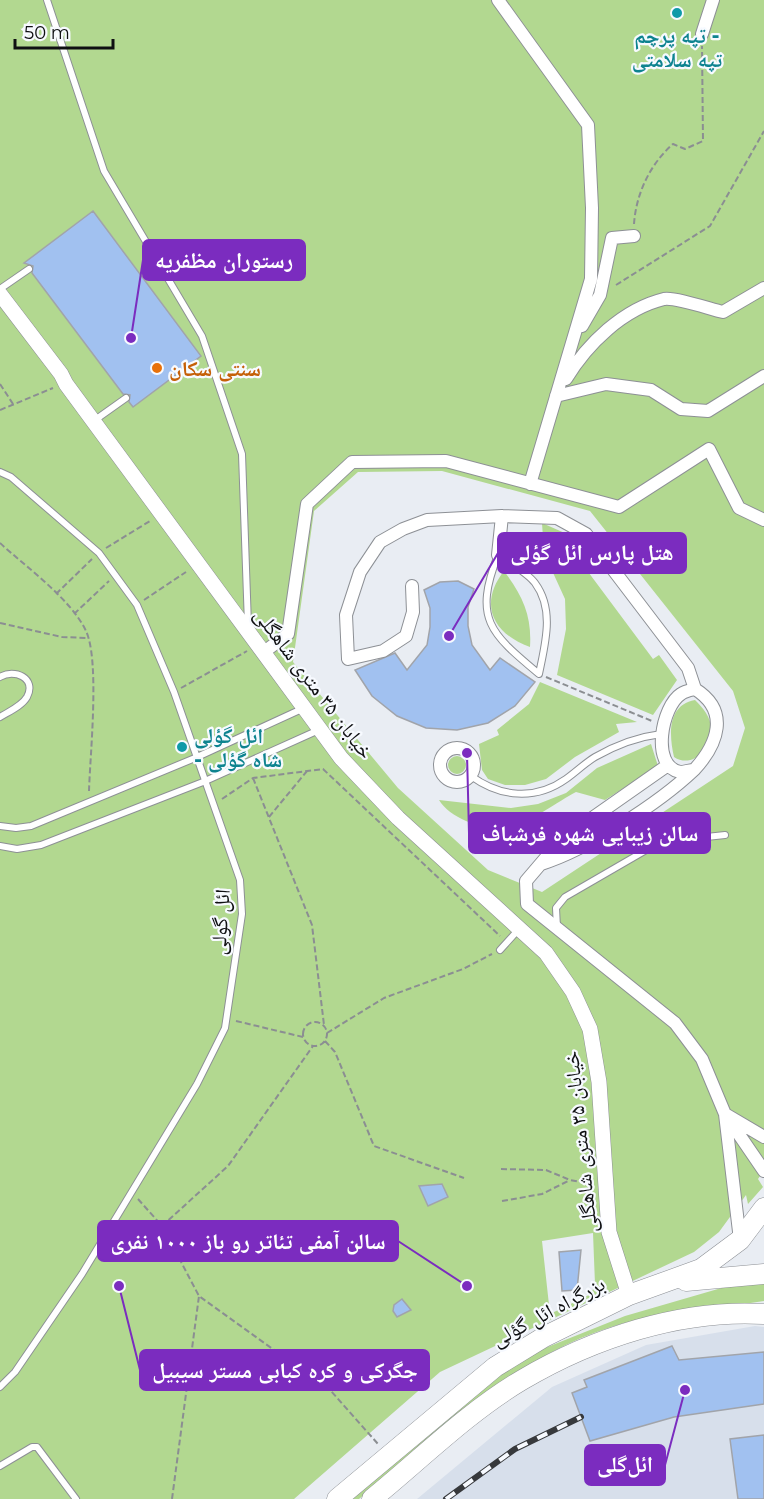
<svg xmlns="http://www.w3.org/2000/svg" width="764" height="1499" viewBox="0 0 764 1499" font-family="Montserrat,'Noto Naskh Arabic',sans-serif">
  <rect width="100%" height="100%" fill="#e9edf3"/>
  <path fill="#d7dfeb" d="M755,1326L764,1327V1499H417L552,1387L646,1345Z"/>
  <path fill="#b2d890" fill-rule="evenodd" d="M0,0H764V1170L758,1179L763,1187L748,1204L746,1195L719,1232L694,1252L440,1372L294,1499H0ZM442,471L590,511L733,691L745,728L733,766L542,892L488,870L398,788L293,662L314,511L358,472ZM593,1233L595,1284L591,1294L550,1314L542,1241Z
    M542,523L567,534L586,556L583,565L653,659L659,655L677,680L653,715L557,675L566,629L565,599L544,553Z
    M504,571C523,596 532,616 530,647C493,634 478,604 504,571Z
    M540,682L637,722L616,724L619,732L575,757L546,779L525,785H505L488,779L482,770L479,744L499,735L497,730L529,704Z
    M695,700C703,708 711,717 711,729C712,749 692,769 674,757C669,735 667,705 695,700Z
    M651,744L658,766L605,800L576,792C562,799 522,827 510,828C487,831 451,820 439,800L511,808L538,804L566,793L597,768Z
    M448 765a9 9 0 1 1 18 0a9 9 0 1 1-18 0Z
    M742,1282H764V1301C719,1308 672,1311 628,1322C521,1350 441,1430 359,1499H348L497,1376L535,1352L625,1316Z"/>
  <path fill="#a1c1f0" stroke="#a1a4aa" stroke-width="1.5" d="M93,211L201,356L133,407L129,402L130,395L123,394L32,273L33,266L24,263Z
    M458,581L474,589L468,607V626L472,645L490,670L500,658L535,682L515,706L488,723L457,730L426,728L397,716L372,696L355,670L395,653L407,670L427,645L430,627V608L424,590L440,582Z
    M442,1184L448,1197L428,1206L419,1186Z
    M581,1250L577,1290L562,1291L559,1252Z
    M402,1299L411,1310L397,1317L393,1311L394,1305Z
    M672,1346L679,1360L764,1352V1404L674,1417L590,1441L572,1393L587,1387L584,1380Z
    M764,1435V1499H738L730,1439Z"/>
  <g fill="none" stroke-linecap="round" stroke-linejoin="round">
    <g stroke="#8d9095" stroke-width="8">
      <path id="service" d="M47,0L104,171L202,336L242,454L248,625
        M0,289L29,269
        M95,420L126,398
        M0,472L11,477L99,553L137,605L174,692L240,880L242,914L225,1028L197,1084L82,1274L15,1372L0,1387
        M498,555C509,563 527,572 535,583C555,610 545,644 539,674C490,633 473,619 498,555Z
        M0,677C14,668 37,678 27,697C22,706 8,712 0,717
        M471,776C500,797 535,801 566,779C576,772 585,763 595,757C616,745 637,737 661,734
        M0,826L16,828L31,826L195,758L304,708
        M0,846L17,849L41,845L203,782L321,729
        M557,928L556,908L565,897L660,842L725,835
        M500,950L519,929
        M0,1466L32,1447H37L76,1499"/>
    </g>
    <g stroke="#8d9095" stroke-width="14">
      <path id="minor" d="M498,0L588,125L592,208L591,279L530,484
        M702,34L713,0
        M582,326L600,295L612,238L634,236
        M566,379C587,344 623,309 664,299C675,297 710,309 723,312L764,288
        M556,396L606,384L651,390L681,409L708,411L764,376
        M498,555L502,516
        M412,586L413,612L406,636L383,651L348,659L346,615L360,572L380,542L403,529L427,520L502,516L557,518L586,534L688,668L695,689
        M264,652L288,634L307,504L352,462L446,461L619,507L709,449L739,508L764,520
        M695,689C730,711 718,744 694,770C690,770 684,772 680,772C650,766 662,706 681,694C685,691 691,690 695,689Z
        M440 765a17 17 0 1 1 34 0a17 17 0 1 1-34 0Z
        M668,765L561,840L526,881L527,904L675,1023L702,1059L725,1114L764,1171
        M541,864C588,849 658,804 694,770
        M740,1240L725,1114L764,1137"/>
    </g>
    <g stroke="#8d9095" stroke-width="16">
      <path id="tertiary" d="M0,294L61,374L66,384L341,758L398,818L546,953L573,992L590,1029L599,1082L609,1232L629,1295"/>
    </g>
    <g stroke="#8d9095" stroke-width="21">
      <path id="trunk" d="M686,1281L764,1274
        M337,1499L495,1367L544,1337L629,1295L701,1269L740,1240L764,1208
        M372,1499C421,1459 468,1412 522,1380C593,1338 681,1309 764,1314"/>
    </g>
    <path stroke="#8b8e92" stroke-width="2" stroke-dasharray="6 3" stroke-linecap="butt" d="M634,224C636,194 650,164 673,144L685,149L703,141L702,46
      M616,285L710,226L764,131
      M0,384L13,404
      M0,410L53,388
      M0,543C26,567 71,599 86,631C100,661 90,755 89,791
      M106,548L150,521
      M56,594L92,559
      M144,600L186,572
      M74,614L109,581
      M0,623L62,637L88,638
      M546,677L652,721
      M181,688L247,651
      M253,778L312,925L324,1025
      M222,799L253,778L323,769L500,936
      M269,817L307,771
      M236,1021L303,1037
      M303 1034a12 12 0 1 1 24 0a12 12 0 1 1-24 0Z
      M327,1033L384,998L463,969L492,954
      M325,1041L335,1052L374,1146L464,1178
      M501,1169L546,1170L570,1180L591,1184
      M138,1199L162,1226L228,1166L313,1046
      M502,1201L542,1194L570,1180
      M162,1226L199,1296L331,1391L378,1444
      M172,1499L199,1296"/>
    <use href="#service" stroke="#fff" stroke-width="6"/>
    <use href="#minor" stroke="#fff" stroke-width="12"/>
    <use href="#tertiary" stroke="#fff" stroke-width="15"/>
    <use href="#trunk" stroke="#fff" stroke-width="20"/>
    <g stroke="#37393c" stroke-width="6">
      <path id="rail" d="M446,1499L515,1449L581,1417"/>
    </g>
    <use href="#rail" stroke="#f7faff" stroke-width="4" stroke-dasharray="11" stroke-linecap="butt"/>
  </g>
  <g fill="#0f9aa8" stroke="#f7faff" stroke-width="2">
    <circle cx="677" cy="13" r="6"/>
    <circle cx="182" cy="747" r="6"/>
  </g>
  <circle fill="#e8710a" stroke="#f7faff" stroke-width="2" cx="157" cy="368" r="6"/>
  <g text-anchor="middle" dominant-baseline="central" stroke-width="4.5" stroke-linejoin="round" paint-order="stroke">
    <g font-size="21" font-weight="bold" fill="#0d838f" stroke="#f7faff">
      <text x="677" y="35">تپه پرچم -<tspan x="677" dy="24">تپه سلامتی</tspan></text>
      <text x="194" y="735" text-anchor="start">ائل گؤلی<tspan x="194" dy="24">- شاه گؤلی</tspan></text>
    </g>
    <g font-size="21" font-weight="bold" fill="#c56008" stroke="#f7faff" text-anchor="start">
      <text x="169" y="368">سنتی سکان</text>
    </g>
    <g font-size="21" fill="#0f1012" stroke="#f7faff">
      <text transform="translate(314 683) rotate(53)">خیابان ۳۵ متری شاهگلی</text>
      <text transform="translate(220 922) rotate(-86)">ائل گولی</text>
      <text transform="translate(580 1142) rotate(-96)">خیابان ۳۵ متری شاهگلی</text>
      <text transform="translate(548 1311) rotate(-28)">بزرگراه ائل گؤلی</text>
    </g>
  </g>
  <path fill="none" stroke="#7b2cbf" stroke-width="2" d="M131 338L143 260M449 636L498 553M467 753L469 833M467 1286L398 1241M119 1286L140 1370M685 1390L665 1465"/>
  <g fill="#7b2cbf" stroke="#f7faff" stroke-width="2">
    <circle cx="131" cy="338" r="6"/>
    <circle cx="449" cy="636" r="6"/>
    <circle cx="467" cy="753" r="6"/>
    <circle cx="467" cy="1286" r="6"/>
    <circle cx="119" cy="1286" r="6"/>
    <circle cx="685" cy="1390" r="6"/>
  </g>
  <g fill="#7b2cbf" stroke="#7b2cbf" stroke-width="2">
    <rect x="143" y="240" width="162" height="40" rx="6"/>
    <rect x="498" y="533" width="188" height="40" rx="6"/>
    <rect x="469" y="813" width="241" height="40" rx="6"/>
    <rect x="98" y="1221" width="300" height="40" rx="6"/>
    <rect x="140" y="1350" width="289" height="40" rx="6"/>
    <rect x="585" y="1445" width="80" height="40" rx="6"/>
  </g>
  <g font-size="22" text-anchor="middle" font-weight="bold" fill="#fff">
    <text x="224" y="268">رستوران مظفریه</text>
    <text x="592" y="560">هتل پارس ائل گؤلی</text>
    <text x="590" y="841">سالن زیبایی شهره فرشباف</text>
    <text x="248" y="1249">سالن آمفی تئاتر رو باز ۱۰۰۰ نفری</text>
    <text x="285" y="1378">جگرکی و کره کبابی مستر سیبیل</text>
    <text x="625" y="1472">ائل‌گلی</text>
  </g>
  <path d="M15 39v9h98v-9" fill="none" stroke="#0f1012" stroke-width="3"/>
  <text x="24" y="39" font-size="18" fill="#0f1012" stroke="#f7faff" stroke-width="4.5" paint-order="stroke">50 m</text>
</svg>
